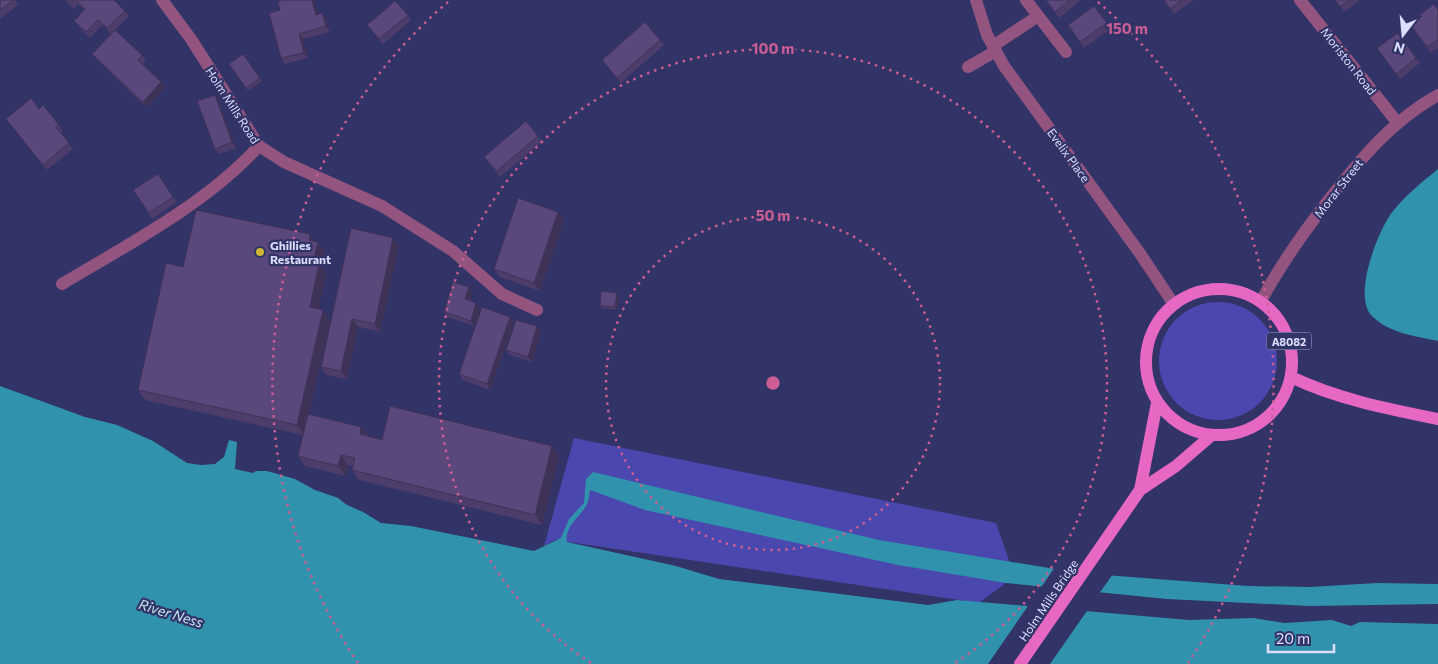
<svg xmlns="http://www.w3.org/2000/svg" width="1438" height="664" viewBox="0 0 1438 664" font-family="Commissioner,sans-serif">
  <rect width="100%" height="100%" fill="#323366"/>
  <path fill="#4a47ae" d="M1159 361a59 59 0 1 1 118 0a59 59 0 1 1-118 0Z
    M574,438L996,523L1010,563L1006,583L979,603L555,540L544,546Z"/>
  <path fill="#3092ad" d="M1438,169V341C1415,336 1388,333 1371,315C1353,294 1378,230 1393,211C1406,195 1422,182 1438,169Z
    M0,386L85,417L117,425L153,441L187,463L201,465L215,464L224,457L229,440L237,442L235,469L253,473L256,471H267L295,479L315,490L338,498L347,505L363,512L381,523L411,526L534,551L561,538L569,519L584,503L586,479L593,472L879,540L1079,573L1248,586L1310,587L1377,583L1438,584V604L1310,606L1167,599L1006,583L898,565L645,510L590,490C589,496 589,501 586,506C579,518 564,527 567,542L676,566L719,579L928,605L957,600L1189,620L1253,618L1285,623L1332,620L1351,626L1360,622L1438,624V664H0Z"/>
  <path fill="#323366" d="M1055,567L1079,571L1113,574L1098,595L1040,589Z
    M1030,603L1089,608L1050,664H988Z"/>
  <g fill="none" stroke-linecap="round" stroke-linejoin="round">
    <path stroke="#935580" stroke-width="12" d="M1026,0L1066,52
      M993,46L1038,16
      M382,206L453,251L502,294L537,310
      M62,284C129,244 206,204 259,146"/>
    <path stroke="#935580" stroke-width="12" d="M162,0L191,39L259,146L284,162L382,206
      M976,0L987,35L1004,66L1139,252L1173,303
      M1300,0L1397,122
      M968,67L996,51
      M1261,301C1281,264 1305,230 1331,197C1362,157 1393,120 1438,95"/>
    <path stroke="#e768c3" stroke-width="12" d="M1146 362a73 73 0 1 1 146 0a73 73 0 1 1-146 0Z
      M1291,377C1337,399 1388,409 1438,419
      M1140,490L1157,403
      M1020,664L1140,490L1176,466L1212,435"/>
  </g>
  <path fill="#4d3d6b" d="M0,0H15L18,5L0,19Z
    M65,0H114L125,11L129,16L111,34L102,25L90,38L78,26L74,21L84,10L78,4L74,9Z
    M282,0H314L318,14L322,13L326,19L330,32L303,39L308,58L285,64L281,58L280,10Z
    M1045,0H1081L1059,18Z
    M1164,0H1194L1174,14Z
    M1335,0H1360L1344,12Z
    M1438,10V48L1431,53L1409,23Z
    M408,15L411,20L383,44L367,25Z
    M1107,23L1111,29L1084,48L1068,25Z
    M1398,33L1420,63L1400,79L1377,48Z
    M660,40L664,45L621,83L602,60Z
    M92,54L142,55L146,61L143,64L165,87L146,107L96,59Z
    M243,54L262,81L248,91L229,64Z
    M218,100L236,148L219,154L215,149Z
    M39,109L59,125L63,131L60,133L73,149L47,170L6,119Z
    M538,136L542,142L500,177L484,157Z
    M158,174L177,202L152,219L133,190Z
    M564,220L540,291L499,277L494,269Z
    M315,241L318,242L325,252L322,268L326,274L318,309L323,310L330,320L309,414L368,436L382,440L559,456L542,525L359,480L352,470L353,466L348,465L346,476L305,466L298,456L303,435L145,400L138,390Z
    M399,246L380,332L358,327L347,379L326,375L321,367Z
    M469,287L472,293L470,301L480,309L475,326L447,317L444,312Z
    M619,295L617,310L602,308L600,306Z
    M514,323L490,390L463,380L459,374Z
    M541,332L532,362L510,355L506,350Z"/>
  <path fill="#3f3257" d="M312,0H314L320,20L316,15Z
    M322,13L326,19L330,32L326,26Z
    M299,34L303,39L308,58L304,53Z
    M161,82L165,87L146,107L143,102Z
    M215,95L218,100L236,148L232,142Z
    M558,212L564,220L540,291L534,283Z
    M310,234L317,245L318,242L325,252L322,268L326,274L317,317L310,307L313,263L309,240Z
    M393,238L399,246L380,332L375,324Z
    M469,287L472,293L469,305L465,299Z
    M617,293L619,295L617,310L615,307Z
    M476,303L480,309L475,326L471,321Z
    M323,310L330,320L304,435L297,425Z
    M510,317L514,323L490,390L487,384Z
    M352,319L358,327L347,379L341,371Z
    M537,326L541,332L532,362L528,357Z
    M361,427L369,437L360,434Z
    M552,446L559,456L542,525L535,515Z
    M341,455L348,465L346,476L338,466Z"/>
  <path fill="#5a477c" stroke="#3f3257" d="M0,0H14L0,10Z
    M67,0H73L70,3Z
    M76,0H114L125,11L107,28L98,20L86,32L74,21L85,9Z
    M282,0H312L316,15L322,13L326,26L299,34L304,53L281,58L269,13L280,10L278,1Z
    M1046,0H1070L1055,12Z
    M1164,0H1182L1170,9Z
    M1335,0H1349L1340,7Z
    M395,1L408,15L379,39L367,25Z
    M1434,4L1438,10V40L1427,47L1409,23Z
    M1094,6L1107,23L1080,42L1068,25Z
    M645,22L660,40L617,78L602,60Z
    M115,30L142,55L138,60L161,82L143,102L92,54Z
    M1398,33L1416,58L1396,74L1377,48Z
    M243,54L260,78L246,88L229,64Z
    M215,95L232,142L215,149L197,101Z
    M31,98L39,109L43,105L59,125L56,127L69,143L43,165L6,119Z
    M526,121L538,136L497,171L484,157Z
    M158,174L173,197L149,213L133,190Z
    M518,198L558,212L534,283L494,269Z
    M196,210L310,234L309,240L318,242L313,263L319,264L310,307L323,310L297,425L138,390L166,263L183,267Z
    M351,228L393,238L375,324L352,319L341,371L321,367Z
    M453,282L469,287L465,299L476,303L471,321L444,312Z
    M601,291L617,293L615,307L600,306Z
    M482,307L510,317L487,384L459,374Z
    M516,320L537,326L528,357L506,350Z
    M390,406L552,446L535,515L352,470L355,458L341,455L338,466L298,456L308,414L361,427L360,434L382,440Z"/>
  <g fill="none" stroke="#cb5e94" stroke-width="2.5" stroke-dasharray="2.5 5">
    <circle cx="773" cy="383" r="167"/>
    <path d="M591 663A334 334 0 1 1 955 663"/>
    <path d="M358 663A501 501 0 0 1 448 2M1098 2A501 501 0 0 1 1188 663"/>
  </g>
  <circle fill="#ceb838" stroke="#323366" stroke-width="2" cx="260" cy="252" r="5"/>
  <g text-anchor="middle" dominant-baseline="central" stroke-width="4.5" stroke-linejoin="round" paint-order="stroke">
    <rect fill="#323366" stroke="#a8abd1" stroke-width="1" x="1266.5" y="332.5" width="45" height="17" rx="4"/>
    <g font-size="11" font-weight="bold" fill="#dbdfff">
      <text x="1289" y="341">A8082</text>
    </g>
    <g font-size="12" fill="#dbdfff" stroke="#323366">
      <text transform="translate(1349 61) rotate(52)">Moriston Road</text>
      <text transform="translate(233 105) rotate(57)">Holm Mills Road</text>
      <text transform="translate(1069 155) rotate(54)">Evelix Place</text>
      <text transform="translate(1338 188) rotate(-52)">Morar Street</text>
      <text transform="translate(1048 600) rotate(-56)">Holm Mills Bridge</text>
    </g>
    <g font-size="12" font-weight="bold" fill="#dbdfff" stroke="#323366" text-anchor="start">
      <text x="270" y="245">Ghillies<tspan x="270" dy="14">Restaurant</tspan></text>
    </g>
    <g font-size="14" font-style="italic" fill="#c6e8f2" stroke="#323366">
      <text transform="translate(171 613) rotate(17)">River Ness</text>
    </g>
  </g>
  <circle cx="773" cy="383" r="8" fill="#cb5e94" stroke="#323366" stroke-width="2.5"/>
  <g font-size="15" text-anchor="middle" font-weight="bold" fill="#cb5e94" stroke="#323366" stroke-width="4.5" stroke-linejoin="round" paint-order="stroke">
    <text x="1127" y="34">150 m</text>
    <text x="773" y="54">100 m</text>
    <text x="773" y="221">50 m</text>
  </g>
  <g transform="translate(1403 35) rotate(196)" stroke="#323366" stroke-width="4" paint-order="stroke">
  <path d="M0-4L9 19L0 12L-9 19Z" fill="#dbdfff"/>
  <text y="-8" font-size="14" font-weight="bold" text-anchor="middle" fill="#dbdfff">N</text>
  </g>
  <path d="M1268 644v8h66v-8" fill="none" stroke="#dbdfff" stroke-width="2.5"/>
  <text x="1276" y="644" font-size="15" fill="#dbdfff" stroke="#323366" stroke-width="4" paint-order="stroke">20 m</text>
</svg>
